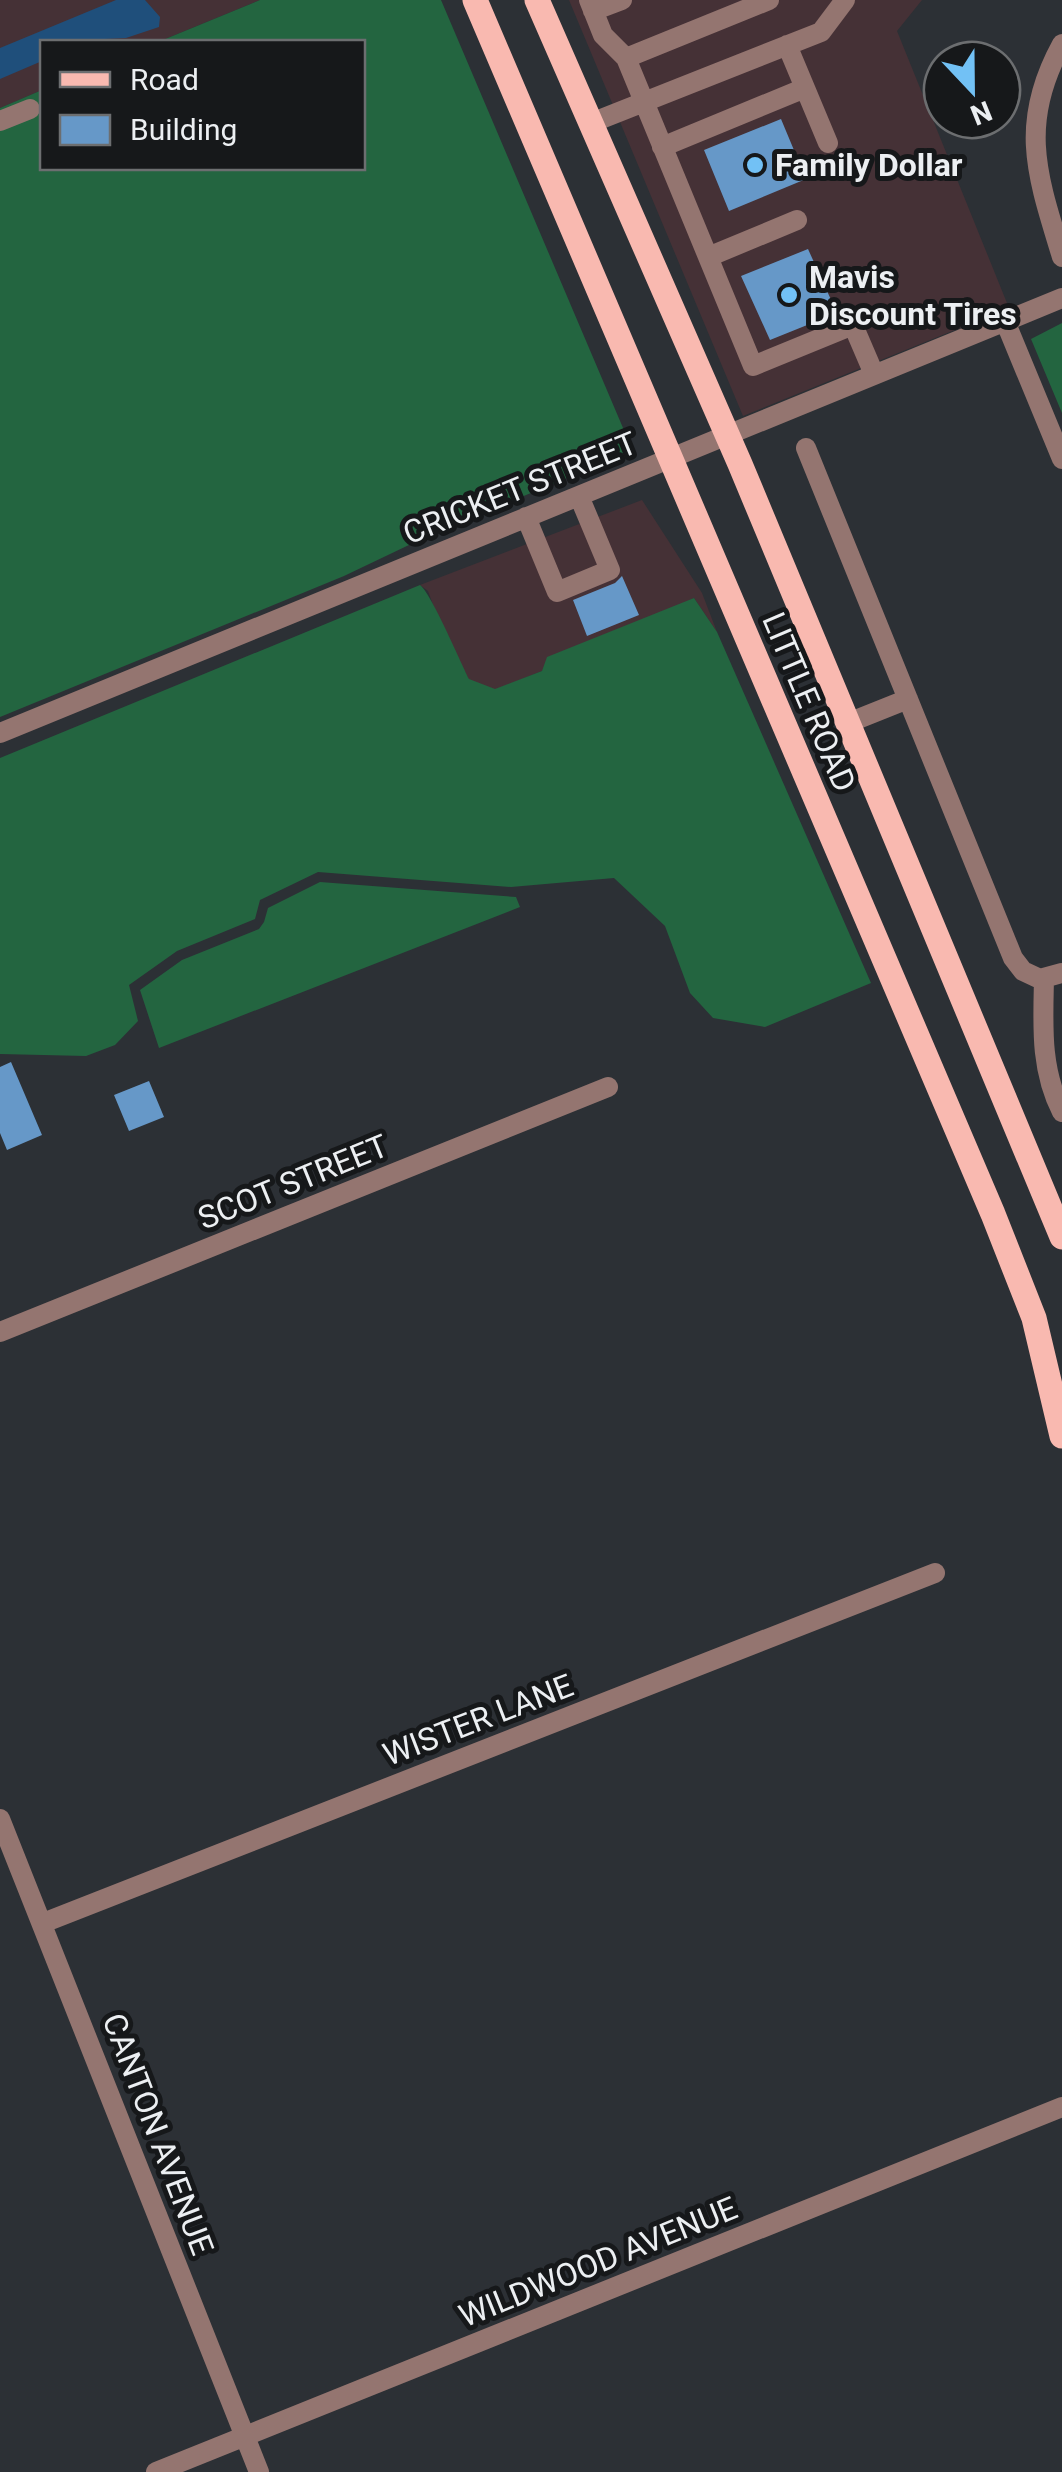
<svg xmlns="http://www.w3.org/2000/svg" width="1062" height="2472" viewBox="0 0 1062 2472" font-family="Roboto,sans-serif">
  <rect width="100%" height="100%" fill="#2c3035"/>
  <path fill="#453136" d="M0,0H260L158,42H42V90L0,108Z
    M569,0H922L897,31L1009,308L743,416Z
    M642,500L702,593L717,632L694,598L542,671L495,690L469,680L439,621L428,591L420,585Z"/>
  <path fill="#236540" d="M260,0H441L629,442L623,453L613,459L432,534L344,576L0,717V108L42,90V168H362V42H158Z
    M1062,323V413L1031,339Z
    M420,585C431,593 460,661 469,679L495,689L542,671L547,657L694,598L717,632L871,983L765,1027L713,1018L690,993L665,926L614,878L511,887L318,872L260,900L255,919L177,951L129,985L138,1021L115,1045L86,1056L0,1054V758Z
    M320,882L516,897L520,907L159,1048L140,990L182,960L259,929L264,922L268,908Z"/>
  <path fill="#1f4f7b" d="M116,0H145L160,17L159,27L126,38L42,42V61L0,79V48Z"/>
  <path fill="#6698c8" d="M781,119L806,179L729,211L704,150Z
    M808,249L837,313L770,340L741,276Z
    M622,576L639,615L587,636L573,600L615,583Z
    M11,1062L42,1135L7,1150L0,1133V1067Z
    M149,1081L164,1117L129,1131L114,1095Z"/>
  <g fill="none" stroke-linecap="round" stroke-linejoin="round">
    <path stroke="#947570" stroke-width="20" d="M589,0L603,35L626,58L753,366L853,325L874,374
      M593,11L622,0
      M1062,44C1018,124 1037,175 1062,257
      M626,58L769,0
      M805,88L828,143
      M0,121L30,109
      M591,123L821,32L845,0
      M662,147L805,88L787,45
      M708,257L797,220
      M1005,321L1062,459
      M806,448L1013,958L1023,971L1040,979L1062,973
      M526,517L557,592L610,570L579,496
      M848,723L908,699
      M0,733L1062,298
      M1044,979C1043,1025 1040,1069 1062,1112
      M0,1332L608,1087
      M0,1819L259,2472
      M43,1923L935,1573
      M156,2472L1062,2107"/>
    <path stroke="#f9b9b0" stroke-width="25" d="M475,0L993,1214L1034,1318L1062,1436
      M537,0L740,464L1062,1237"/>
  </g>
  <g fill="#72c1f5" stroke="#16181a" stroke-width="4">
    <circle cx="755" cy="165" r="10"/>
    <circle cx="789" cy="295" r="10"/>
  </g>
  <g text-anchor="middle" dominant-baseline="central" stroke-width="10" stroke-linejoin="round" paint-order="stroke">
    <g font-size="32" font-weight="bold" fill="#eceff2" stroke="#16181a" text-anchor="start">
      <text x="775" y="165">Family Dollar</text>
      <text x="809" y="277">Mavis<tspan x="809" dy="37">Discount Tires</tspan></text>
    </g>
    <g font-size="32" fill="#eceff2" stroke="#16181a">
      <text transform="translate(520 488) rotate(-22)">CRICKET STREET</text>
      <text transform="translate(809 702) rotate(67)">LITTLE ROAD</text>
      <text transform="translate(293 1182) rotate(-22)">SCOT STREET</text>
      <text transform="translate(478 1720) rotate(-21)">WISTER LANE</text>
      <text transform="translate(158 2134) rotate(69)">CANTON AVENUE</text>
      <text transform="translate(598 2262) rotate(-22)">WILDWOOD AVENUE</text>
    </g>
  </g>
  <rect x="40" y="40" width="325" height="130" fill="#16181a" stroke="#6c6e70" stroke-width="2.5"/>
  <rect x="60" y="72" width="50" height="15" fill="#f9b9b0" stroke="#6c6e70" stroke-width="2.5"/>
  <text x="130" y="90" font-size="30" fill="#eceff2">Road</text>
  <rect x="60" y="115" width="50" height="30" fill="#6698c8" stroke="#6c6e70" stroke-width="2.5"/>
  <text x="130" y="140" font-size="30" fill="#eceff2">Building</text>
  <g transform="translate(972 90) rotate(158)"><circle r="48" fill="#16181a" stroke="#6c6e70" stroke-width="2.5"/>
  <path d="M0-8L18 38L0 25L-18 38Z" fill="#72c1f5"/>
  <text y="-15" font-size="28" font-weight="bold" text-anchor="middle" fill="#eceff2">N</text>
  </g>
</svg>
